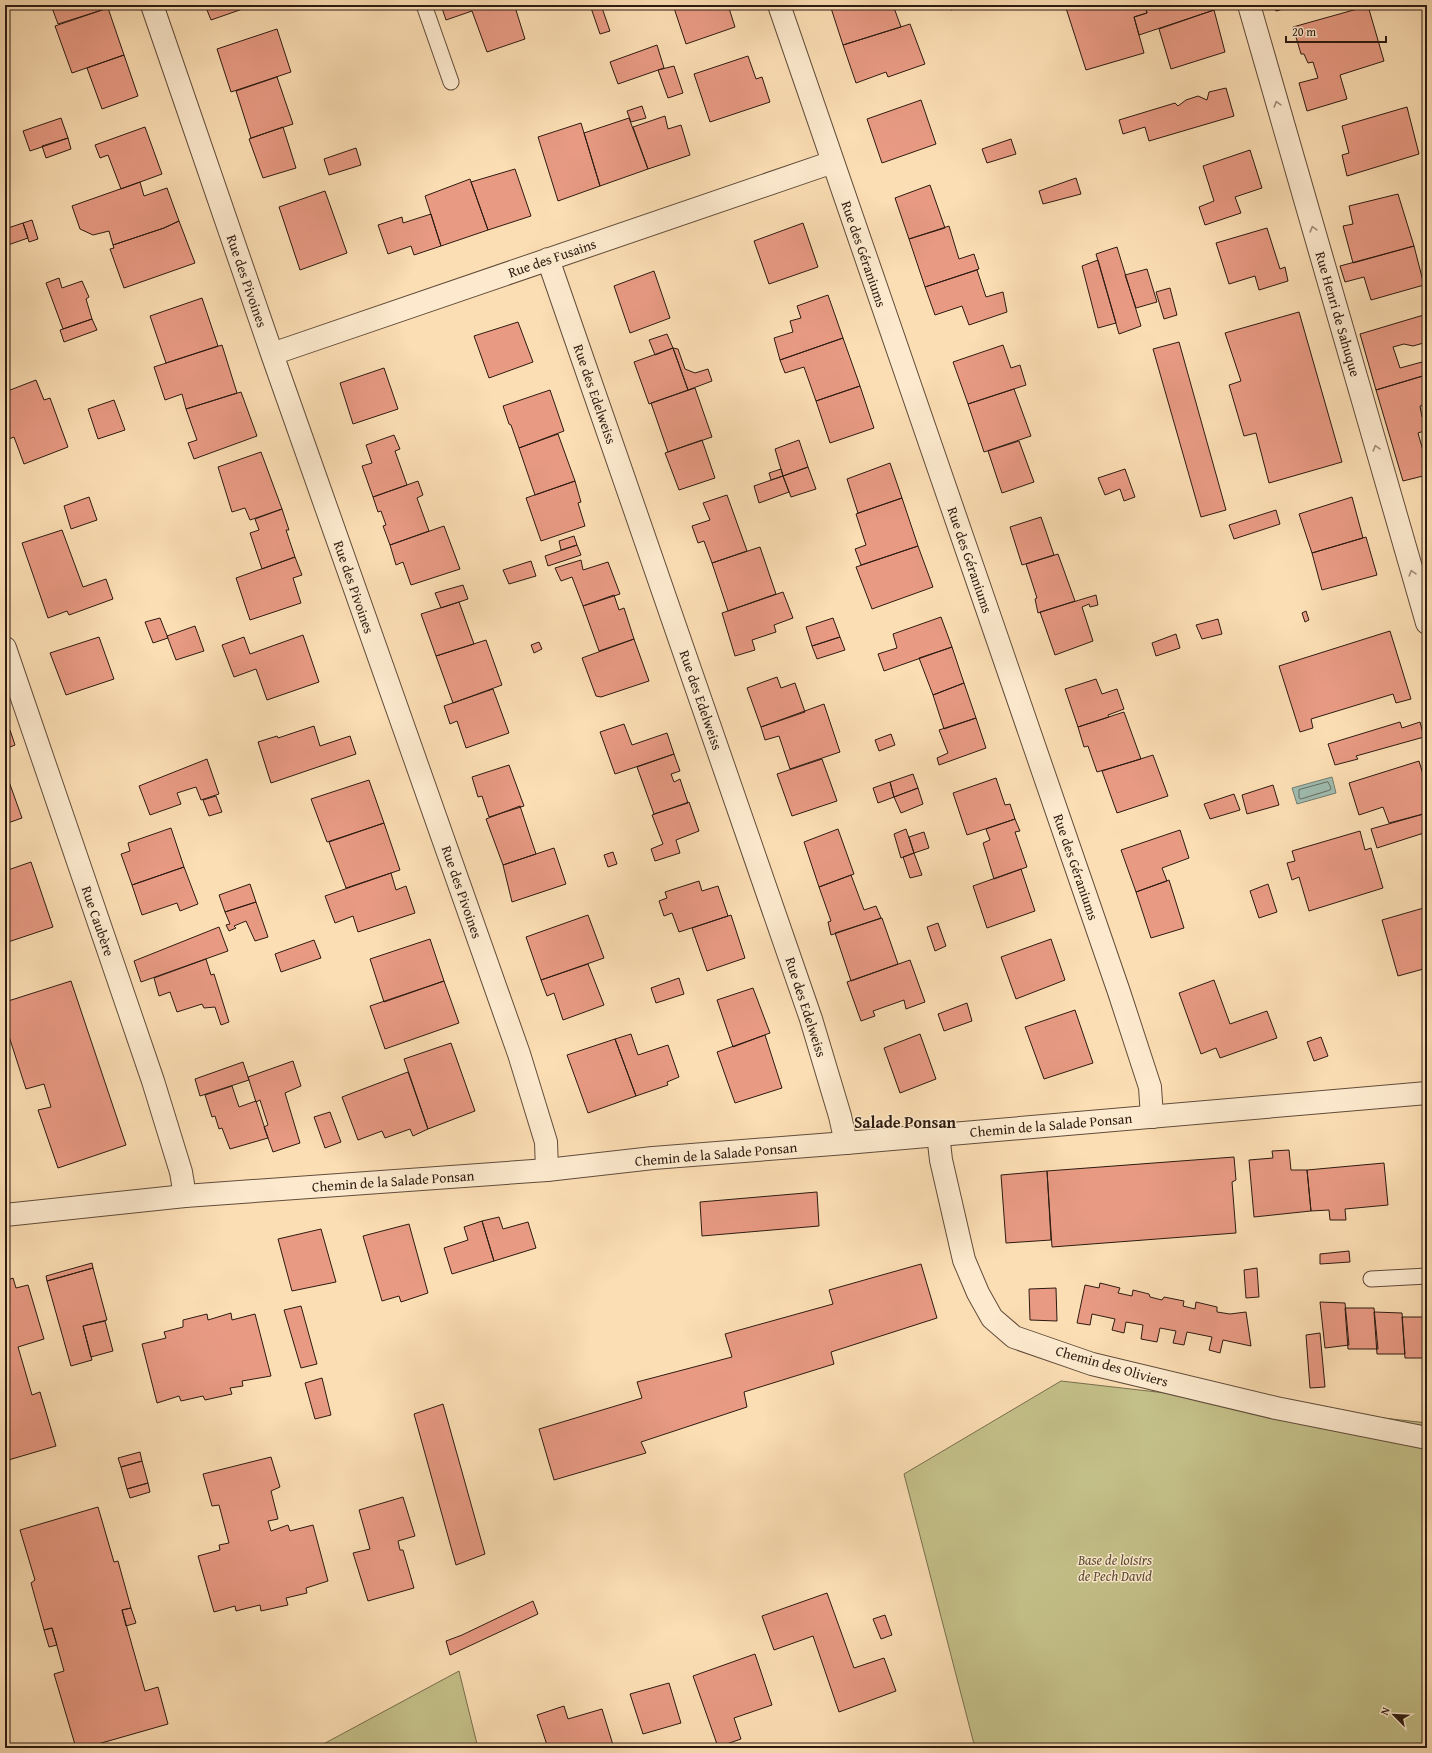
<svg xmlns="http://www.w3.org/2000/svg" width="1432" height="1753" viewBox="0 0 1432 1753" font-family="'Gentium Book Plus',serif">
  <rect width="100%" height="100%" fill="#fcdeb4"/>
  <filter id="stains"><feTurbulence type="fractalNoise" baseFrequency=".005" numOctaves="4"/><feColorMatrix values="0 0 0 0 .2 0 0 0 0 .09 0 0 0 0 .02 0 0 0 .5 -.17"/></filter>
  <radialGradient id="worn" r=".72"><stop offset=".6" stop-color="#630" stop-opacity="0"/><stop offset="1" stop-color="#630" stop-opacity=".3"/></radialGradient>
  <path fill="#c4c089" stroke="#786e4d" d="M1061,1381L1427,1423V1748H975L904,1474Z
    M459,1671L478,1748H316Z"/>
  <path fill="#9fbcaf" stroke="#717c70" d="M1332,777L1336,793L1297,804L1292,788Z"/>
  <g fill="none" stroke-linecap="round" stroke-linejoin="round">
    <path stroke="#666c60" stroke-width="1" d="M1328,782L1331,788L1330,790L1301,799L1299,798V790Z"/>
  </g>
  <path fill="#e89a83" stroke="#2d1b11" d="M51,5H104L105,9L58,24Z
    M205,5H254L211,20Z
    M441,5H523L515,7L525,39L487,52L472,11L446,20Z
    M590,5H601L610,31L600,34Z
    M683,5H728L735,27L686,44L674,8Z
    M830,5H893L901,27L843,45Z
    M949,5H965L966,6L951,10Z
    M1065,5H1145L1147,13L1134,17L1144,53L1086,70Z
    M1145,5H1212L1214,10L1139,35L1134,17L1147,13Z
    M1274,5H1298L1276,11Z
    M1422,5H1427V21Z
    M1368,6L1384,61L1340,75L1347,99L1307,111L1299,83L1318,78L1313,62L1308,63L1304,54H1301L1293,27Z
    M108,8L124,55L72,73L55,26Z
    M1214,10L1225,52L1171,69L1159,29Z
    M910,24L925,64L888,77L886,72L856,83L843,45Z
    M277,29L291,72L231,92L217,49Z
    M657,45L664,68L618,84L610,62Z
    M124,55L138,96L102,109L87,68Z
    M748,56L756,79L762,77L770,102L710,122L694,74Z
    M674,66L683,93L668,98L658,70Z
    M277,77L293,124L251,138L236,91Z
    M1226,88L1234,116L1149,141L1145,127L1123,134L1119,120L1175,103L1178,106L1186,100L1198,96L1207,100L1209,92Z
    M921,100L936,144L882,163L867,119Z
    M642,106L646,118L631,122L627,111Z
    M1407,107L1419,154L1347,176L1342,155L1349,153L1342,126Z
    M665,116L668,129L681,125L690,155L648,169L633,127Z
    M61,118L68,138L30,151L23,131Z
    M629,118L648,169L600,186L584,133Z
    M581,123L600,186L558,201L538,137Z
    M145,127L162,174L121,189L108,155L100,158L95,145Z
    M283,127L296,168L263,178L249,139Z
    M68,138L71,149L46,158L42,146Z
    M1011,139L1016,154L987,163L982,149Z
    M356,148L361,165L329,175L324,159Z
    M1250,150L1262,188L1235,197L1241,213L1205,225L1199,207L1214,201L1203,166Z
    M515,169L531,216L488,230L471,182Z
    M1076,178L1081,194L1043,204L1039,191Z
    M470,179L488,230L441,246L425,196Z
    M140,182L144,196L167,188L179,221L164,228L113,245L109,231L93,235L80,229L72,206Z
    M930,185L945,228L909,239L895,198Z
    M325,191L347,253L300,270L279,207Z
    M1398,194L1414,246L1353,263L1343,226L1353,224L1349,206Z
    M431,214L441,246L414,255L411,246L388,254L378,225L402,217L403,223Z
    M32,220L38,239L29,242L23,223Z
    M179,221L195,263L124,288L110,249L114,248L113,245L164,228Z
    M23,223L28,238L5,246V229Z
    M803,223L818,267L769,284L754,241Z
    M949,226L959,259L974,254L979,269L925,287L909,239Z
    M1267,228L1280,269L1285,267L1288,281L1259,290L1255,276L1229,284L1216,243Z
    M1414,246L1424,285L1371,300L1364,277L1345,282L1340,266Z
    M1117,247L1141,326L1119,334L1096,254Z
    M1098,260L1116,323L1098,328L1082,266Z
    M1147,269L1157,302L1136,308L1125,275Z
    M977,270L986,297L1003,292L1007,312L969,325L962,306L935,315L925,287Z
    M654,271L670,318L630,333L614,286Z
    M59,278L62,288L82,281L89,297L86,299L92,319L63,329L46,283Z
    M1170,288L1177,315L1164,319L1156,292Z
    M828,295L843,338L780,360L774,338L793,332L790,321L801,318L797,306Z
    M202,298L218,346L166,363L150,316Z
    M1299,312L1342,462L1269,483L1256,433L1244,436L1229,385L1241,381L1225,333Z
    M1427,314V342L1413,346L1404,344L1393,347L1400,368L1422,362L1426,375L1376,390L1360,334Z
    M92,319L97,330L64,342L60,330Z
    M518,322L533,362L489,378L474,336Z
    M667,334L673,348L655,355L649,340Z
    M843,338L860,386L816,401L804,367L785,373L780,360Z
    M1179,342L1226,510L1201,517L1153,349Z
    M222,345L237,393L186,409L182,394L165,400L154,367Z
    M1003,345L1011,368L1020,365L1026,385L968,404L953,362Z
    M673,348L688,390L649,404L634,362Z
    M673,348L678,349L685,369L695,373L708,369L712,381L688,390Z
    M384,368L398,409L353,424L340,383Z
    M1426,375L1427,404L1420,406L1422,417L1427,415V430L1418,433L1427,465V475L1403,481L1376,390Z
    M36,380L44,400L50,398L68,447L24,464L14,437L9,439L5,427V413L9,412L5,401V392Z
    M860,386L874,428L830,443L816,401Z
    M695,388L712,437L668,452L651,403Z
    M1014,389L1031,436L984,452L968,404Z
    M550,390L564,431L519,448L511,425L509,424L503,406Z
    M241,392L257,436L194,459L188,443L197,440L186,409Z
    M114,400L125,430L98,439L88,409Z
    M558,434L575,481L535,495L519,448Z
    M394,435L400,449L395,451L407,485L373,497L362,466L372,463L366,445Z
    M702,440L715,478L679,490L665,453Z
    M799,440L808,467L783,476L775,449Z
    M1019,441L1034,482L1002,493L988,451Z
    M261,452L282,509L250,520L245,508L232,512L218,467Z
    M890,463L902,498L858,513L847,479Z
    M808,467L816,489L791,497L783,476Z
    M781,469L783,476L771,480L769,473Z
    M1125,469L1135,497L1124,501L1120,489L1105,495L1098,478Z
    M783,476L789,492L759,503L754,486Z
    M418,481L423,495L417,498L429,531L390,545L383,526L386,525L381,511L378,512L373,497Z
    M575,481L581,502L578,503L585,526L541,541L526,498Z
    M727,495L747,551L712,563L704,541L698,543L692,526L710,520L703,503Z
    M89,497L97,520L71,529L64,506Z
    M1352,497L1363,538L1312,553L1299,514Z
    M902,498L918,546L861,565L855,549L866,545L856,514Z
    M282,509L289,530H286L295,557L262,569L250,533L259,530L255,519Z
    M1276,510L1280,524L1234,539L1229,525Z
    M1041,517L1054,555L1022,565L1010,527Z
    M444,526L460,569L411,585L403,562L396,565L390,545Z
    M62,530L83,587L106,579L113,599L69,615L67,611L48,618L22,543Z
    M574,536L577,545L561,550L559,541Z
    M1366,537L1377,575L1322,590L1312,553Z
    M577,545L581,555L548,566L545,556Z
    M918,546L933,587L872,609L856,567Z
    M760,547L776,594L728,611L712,563Z
    M1058,554L1075,601L1038,613L1035,599L1037,598L1026,564Z
    M295,557L302,575L293,578L301,603L250,620L236,578Z
    M581,560L583,570L608,562L620,594L583,606L572,577L561,581L555,568Z
    M531,561L536,576L509,584L503,570Z
    M463,585L468,599L441,608L435,593Z
    M783,592L793,618L774,625L776,632L752,640L755,650L735,656L722,613Z
    M614,595L619,610L624,608L634,639L599,651L583,606Z
    M1096,595L1098,605L1090,607L1089,604L1082,607L1093,641L1055,655L1040,612Z
    M459,602L474,644L436,656L421,614Z
    M1306,611L1309,620L1305,622L1302,613Z
    M941,617L952,647L884,671L878,654L897,648L893,634Z
    M160,618L168,638L153,643L145,622Z
    M833,618L840,637L812,646L806,627Z
    M1218,619L1222,634L1202,639L1196,625Z
    M195,626L204,651L176,660L167,636Z
    M1390,631L1411,699L1396,703L1393,694L1311,719L1313,728L1300,732L1279,666Z
    M1176,634L1180,648L1156,656L1152,643Z
    M303,635L319,682L267,700L256,669L234,677L222,645L244,637L250,654Z
    M99,637L114,679L66,695L50,653Z
    M840,637L845,650L817,659L812,646Z
    M634,639L649,681L601,697L596,696L582,658Z
    M486,640L502,685L453,703L436,656Z
    M539,642L542,649L534,653L531,645Z
    M952,647L964,683L933,695L919,658Z
    M777,677L781,688L795,683L805,712L761,727L747,688Z
    M1096,679L1102,694L1117,689L1124,709L1108,715L1109,717L1078,727L1065,689Z
    M964,683L976,718L944,729L933,695Z
    M493,689L509,733L466,748L457,721L450,724L444,706Z
    M824,704L840,752L790,769L779,736L765,740L761,727Z
    M1124,712L1141,759L1097,772L1088,746L1084,747L1078,727Z
    M976,718L986,748L939,765L937,758L948,753L939,730Z
    M1400,722L1402,728L1420,722L1424,737L1356,756L1358,759L1335,765L1328,744Z
    M624,724L632,745L667,733L674,754L615,774L600,732Z
    M314,726L320,746L350,736L356,754L271,783L258,742L277,736L278,738Z
    M10,730L15,745L5,749V732Z
    M891,734L895,745L879,751L875,740Z
    M674,754L680,771L671,774L674,782L680,779L688,803L654,814L637,767Z
    M1153,755L1168,796L1117,813L1102,771Z
    M207,759L219,794L201,800L196,787L177,793L181,804L150,815L139,786Z
    M822,759L837,801L792,816L777,774Z
    M1419,761L1427,788V813L1389,823L1383,807L1359,815L1349,783Z
    M509,765L524,806L489,817L482,796L478,797L472,777Z
    M913,774L918,788L894,797L890,782Z
    M7,776L22,818L5,824V777Z
    M996,778L1005,805L1010,804L1015,819L967,835L953,793Z
    M369,780L384,823L327,842L311,799Z
    M890,782L894,797L878,803L873,788Z
    M1273,785L1279,805L1247,814L1242,795Z
    M918,788L923,804L901,813L894,797Z
    M1234,794L1240,810L1210,819L1204,804Z
    M216,796L222,812L209,816L203,800Z
    M689,802L699,831L676,840L680,853L655,861L651,849L663,844L652,815Z
    M520,806L536,854L503,865L486,819Z
    M1427,813V832L1377,848L1371,829Z
    M1015,819L1020,831L1015,832L1027,867L994,879L983,843L990,840L986,829Z
    M384,823L400,870L346,888L329,842Z
    M171,828L184,867L132,885L121,854L130,851L128,843Z
    M838,829L854,874L819,887L804,842Z
    M906,829L914,853L901,858L894,834Z
    M1180,830L1189,858L1162,868L1167,881L1136,892L1121,850Z
    M1360,831L1365,850L1371,848L1383,888L1309,911L1299,877L1292,880L1287,863L1295,861L1292,851Z
    M924,832L929,848L914,853L909,837Z
    M554,848L566,884L512,902L503,865Z
    M613,852L617,864L608,867L604,855Z
    M914,853L922,875L910,878L903,857Z
    M31,862L53,927L5,943V871Z
    M184,867L198,904L180,911L177,903L142,915L132,885Z
    M1021,869L1035,911L987,928L973,886Z
    M391,873L396,890L406,886L415,913L358,932L353,916L335,923L325,896Z
    M851,875L864,910L876,906L881,918L831,935L828,922L831,921L819,887Z
    M1169,880L1184,928L1151,938L1136,892Z
    M699,881L702,891L718,886L728,916L679,932L672,913L664,916L659,901L667,898L665,892Z
    M250,884L256,902L225,912L219,895Z
    M1268,884L1277,912L1259,918L1250,891Z
    M256,902L268,937L255,941L246,921L234,926L236,928L229,931L226,925L230,924L225,912Z
    M1427,907V968L1398,976L1382,920Z
    M588,915L604,958L541,980L526,937Z
    M731,915L745,958L707,971L692,928Z
    M882,918L898,964L851,981L835,933Z
    M938,923L946,946L935,951L927,927Z
    M219,927L228,951L141,982L134,961Z
    M430,939L444,981L384,1002L370,959Z
    M1051,939L1065,980L1016,999L1001,957Z
    M314,940L321,958L281,972L275,954Z
    M206,959L211,975L214,974L229,1022L221,1025L215,1007L204,1008L202,1004L177,1012L170,992L159,996L154,978Z
    M910,960L925,1002L906,1009L904,1000L873,1011L875,1016L861,1021L847,982Z
    M588,964L604,1005L563,1020L554,993L547,996L541,980Z
    M679,978L684,994L656,1003L651,988Z
    M1214,980L1230,1024L1267,1011L1277,1038L1220,1058L1216,1048L1201,1054L1179,993Z
    M71,981L126,1145L58,1168L38,1110L51,1107L44,1084L26,1089L5,1024V1002Z
    M444,981L459,1023L385,1049L370,1006Z
    M753,988L770,1033L733,1047L717,1000Z
    M967,1003L972,1021L944,1031L938,1014Z
    M1075,1010L1093,1063L1044,1079L1025,1027Z
    M631,1034L638,1055L668,1045L679,1077L667,1082L668,1085L636,1096L615,1039Z
    M920,1034L936,1079L900,1093L884,1048Z
    M765,1035L782,1088L735,1103L717,1052Z
    M1321,1037L1328,1056L1314,1061L1307,1042Z
    M615,1039L636,1096L588,1113L567,1055Z
    M451,1043L475,1111L428,1129L404,1059Z
    M293,1061L301,1086L285,1093L300,1143L273,1152L264,1127L268,1125L260,1100L256,1102L248,1077Z
    M243,1062L249,1080L200,1096L195,1079Z
    M408,1072L428,1129L413,1136L410,1129L385,1138L382,1131L358,1140L342,1097Z
    M232,1086L239,1107L256,1101L268,1138L230,1149L222,1128L219,1129L215,1116L212,1117L205,1095Z
    M330,1112L341,1142L325,1148L314,1117Z
    M1289,1150L1291,1170H1307L1311,1211L1254,1217L1249,1160L1273,1158L1272,1151Z
    M1234,1157L1236,1180L1232,1182L1236,1233L1052,1247L1047,1171Z
    M1384,1163L1388,1205L1345,1209L1346,1220H1330L1329,1210L1311,1211L1307,1170Z
    M1047,1171L1051,1240L1006,1243L1001,1175Z
    M817,1192L819,1226L702,1236L700,1202Z
    M499,1217L503,1229L528,1222L536,1248L494,1261L482,1221Z
    M482,1221L494,1261L452,1274L444,1248L468,1240L464,1227Z
    M409,1224L428,1293L401,1302L399,1296L382,1301L363,1236Z
    M321,1229L336,1282L292,1291L278,1239Z
    M1349,1251L1350,1262L1320,1264V1254Z
    M92,1263L93,1268L47,1281L46,1276Z
    M921,1264L937,1318L831,1352L834,1364L744,1392L747,1407L641,1442L646,1453L554,1480L539,1429L642,1398L637,1382L732,1357L725,1334L833,1304L829,1290Z
    M93,1268L107,1320L83,1326L92,1360L71,1366L47,1281Z
    M1257,1268L1259,1297L1246,1298L1244,1270Z
    M13,1278L16,1288L28,1285L44,1339L18,1347L32,1395L40,1392L56,1446L5,1461V1281Z
    M1100,1283L1120,1288L1118,1293L1132,1296L1133,1290L1149,1294L1150,1297L1162,1300L1164,1297L1184,1301L1183,1306L1195,1309L1196,1302L1217,1307V1312L1230,1314L1246,1312L1251,1346L1223,1340L1220,1353L1209,1350L1212,1337L1187,1332L1184,1345L1173,1343L1176,1331L1160,1328L1157,1342L1141,1339L1143,1325L1126,1322L1124,1333L1112,1330L1115,1319L1092,1314L1090,1325L1077,1323L1085,1285L1099,1288Z
    M1056,1288L1057,1321L1030,1320L1029,1289Z
    M1320,1302L1345,1303L1349,1345L1325,1348Z
    M301,1306L317,1364L301,1368L284,1310Z
    M1345,1308H1374L1378,1349H1348Z
    M1374,1312L1402,1313L1405,1354H1377Z
    M231,1313L232,1320L255,1314L271,1376L242,1381L243,1386L230,1388L232,1394L205,1400L203,1396L181,1401L179,1396L157,1403L142,1344L166,1338L164,1332L183,1327V1320L207,1314L208,1320Z
    M1402,1317H1427V1358H1405Z
    M105,1321L113,1351L91,1357L83,1326Z
    M1320,1333L1325,1387L1310,1388L1306,1335Z
    M322,1378L331,1415L315,1419L305,1383Z
    M443,1404L485,1554L456,1565L414,1414Z
    M140,1452L142,1461L121,1467L118,1458Z
    M271,1457L280,1487L271,1491L278,1519L268,1521L271,1531L288,1525L290,1531L313,1525L328,1581L306,1588L307,1593L286,1598L288,1605L261,1611L260,1605L236,1611L235,1606L214,1612L198,1556L220,1550L219,1545L229,1543L219,1505L212,1506L203,1474Z
    M142,1461L148,1483L127,1489L121,1467Z
    M148,1483L150,1492L130,1498L127,1489Z
    M403,1497L415,1536L398,1541L400,1550H403L414,1588L368,1601L353,1553L370,1549L359,1510Z
    M98,1507L114,1562L118,1561L131,1608L122,1610L145,1691L158,1687L168,1724L84,1748H76L54,1674L64,1671L52,1628L44,1630L31,1583L35,1580L20,1530Z
    M827,1593L854,1668L884,1658L896,1691L839,1712L813,1636L774,1650L762,1616Z
    M533,1601L538,1614L450,1655L446,1641L462,1635Z
    M131,1608L136,1623L126,1626L122,1610Z
    M885,1615L892,1635L881,1639L873,1619Z
    M52,1628L57,1645L49,1647L44,1630Z
    M755,1654L772,1705L734,1718L741,1739L718,1747L693,1676Z
    M669,1683L681,1723L643,1734L630,1694Z
    M564,1706L568,1719L602,1709L613,1745L602,1748H538L547,1745L537,1715Z"/>
  <g fill="none" stroke-linecap="round" stroke-linejoin="round">
    <g stroke="#614c3a" stroke-width="17">
      <path id="service" d="M424,5L451,82
        M1371,1279L1427,1276"/>
    </g>
    <g stroke="#614c3a" stroke-width="24">
      <path id="minor" d="M152,5L272,354L519,1054L546,1142L547,1170
        M779,5L1119,992L1150,1087L1152,1117
        M1249,5L1427,623
        M548,259L811,1019L840,1116L846,1143
        M272,354L833,162
        M5,648L153,1081L181,1172L185,1196
        M938,1134L941,1160L964,1260L978,1293L992,1318L1014,1337L1092,1364L1276,1408L1427,1438"/>
    </g>
    <g stroke="#614c3a" stroke-width="24">
      <path id="tertiary" d="M5,1215L185,1196L547,1170L653,1158L846,1143L1427,1093"/>
    </g>
    <use href="#service" stroke="#fdeace" stroke-width="15"/>
    <use href="#minor" stroke="#fdeace" stroke-width="22"/>
    <use href="#tertiary" stroke="#fdeace" stroke-width="22"/>
  </g>
  <defs><path id="oneway-chevron" d="M-2-3.5L2.5 0L-2 3.5" fill="none" stroke-width="1.6" stroke-linecap="round" stroke-linejoin="round"/></defs>
  <g stroke="#9f8d79">
    <use href="#oneway-chevron" transform="translate(1277 104) rotate(-106)"/>
    <use href="#oneway-chevron" transform="translate(1313 229) rotate(-106)"/>
    <use href="#oneway-chevron" transform="translate(1376 448) rotate(-106)"/>
    <use href="#oneway-chevron" transform="translate(1412 573) rotate(-106)"/>
  </g>
  <g text-anchor="middle" dominant-baseline="central" stroke-width="3" stroke-linejoin="round" paint-order="stroke">
    <g font-size="14" fill="#2d1b11" stroke="#fdeace">
      <text transform="translate(864 254) rotate(71)">Rue des Géraniums</text>
      <text transform="translate(552 258) rotate(-19)">Rue des Fusains</text>
      <text transform="translate(247 281) rotate(71)">Rue des Pivoines</text>
      <text transform="translate(1338 314) rotate(74)">Rue Henri de Sahuque</text>
      <text transform="translate(595 394) rotate(71)">Rue des Edelweiss</text>
      <text transform="translate(970 560) rotate(71)">Rue des Géraniums</text>
      <text transform="translate(354 587) rotate(71)">Rue des Pivoines</text>
      <text transform="translate(701 700) rotate(71)">Rue des Edelweiss</text>
      <text transform="translate(1076 867) rotate(71)">Rue des Géraniums</text>
      <text transform="translate(462 892) rotate(71)">Rue des Pivoines</text>
      <text transform="translate(98 921) rotate(71)">Rue Caubère</text>
      <text transform="translate(806 1007) rotate(72)">Rue des Edelweiss</text>
      <text transform="translate(1051 1125) rotate(-5)">Chemin de la Salade Ponsan</text>
      <text transform="translate(716 1154) rotate(-5)">Chemin de la Salade Ponsan</text>
      <text transform="translate(393 1181) rotate(-4)">Chemin de la Salade Ponsan</text>
      <text transform="translate(1112 1366) rotate(16)">Chemin des Oliviers</text>
    </g>
    <g font-size="14" font-style="italic" fill="#5a4d35" stroke="#fdeace">
      <text x="1115" y="1560">Base de loisirs<tspan x="1115" dy="16">de Pech David</tspan></text>
    </g>
    <g font-size="16" font-weight="bold" fill="#2d1b11" stroke="#fdeace">
      <text x="905" y="1122">Salade Ponsan</text>
    </g>
  </g>
  <rect width="1432" height="1753" fill="none" stroke="#fcdeb4" stroke-width="20"/>
  <rect x="6" y="6" width="1420" height="1741" fill="none" stroke="#2d1b11" stroke-width="2"/>
  <rect x="10" y="10" width="1412" height="1733" fill="none" stroke="#2d1b11"/>
  <g transform="translate(1394 1715) rotate(294)" stroke="#fdeace" stroke-width="3" paint-order="stroke">
  <path d="M0-3L7 15L0 10L-7 15Z" fill="#2d1b11"/>
  <text y="-6" font-size="11" font-weight="bold" text-anchor="middle" fill="#2d1b11">N</text>
  </g>
  <path d="M1286 36v6h100v-6" fill="none" stroke="#2d1b11" stroke-width="2"/>
  <text x="1292" y="36" font-size="12" fill="#2d1b11" stroke="#fdeace" stroke-width="3" paint-order="stroke">20 m</text>
  <rect width="100%" height="100%" filter="url(#stains)"/>
  <rect width="100%" height="100%" fill="url(#worn)"/>
</svg>
